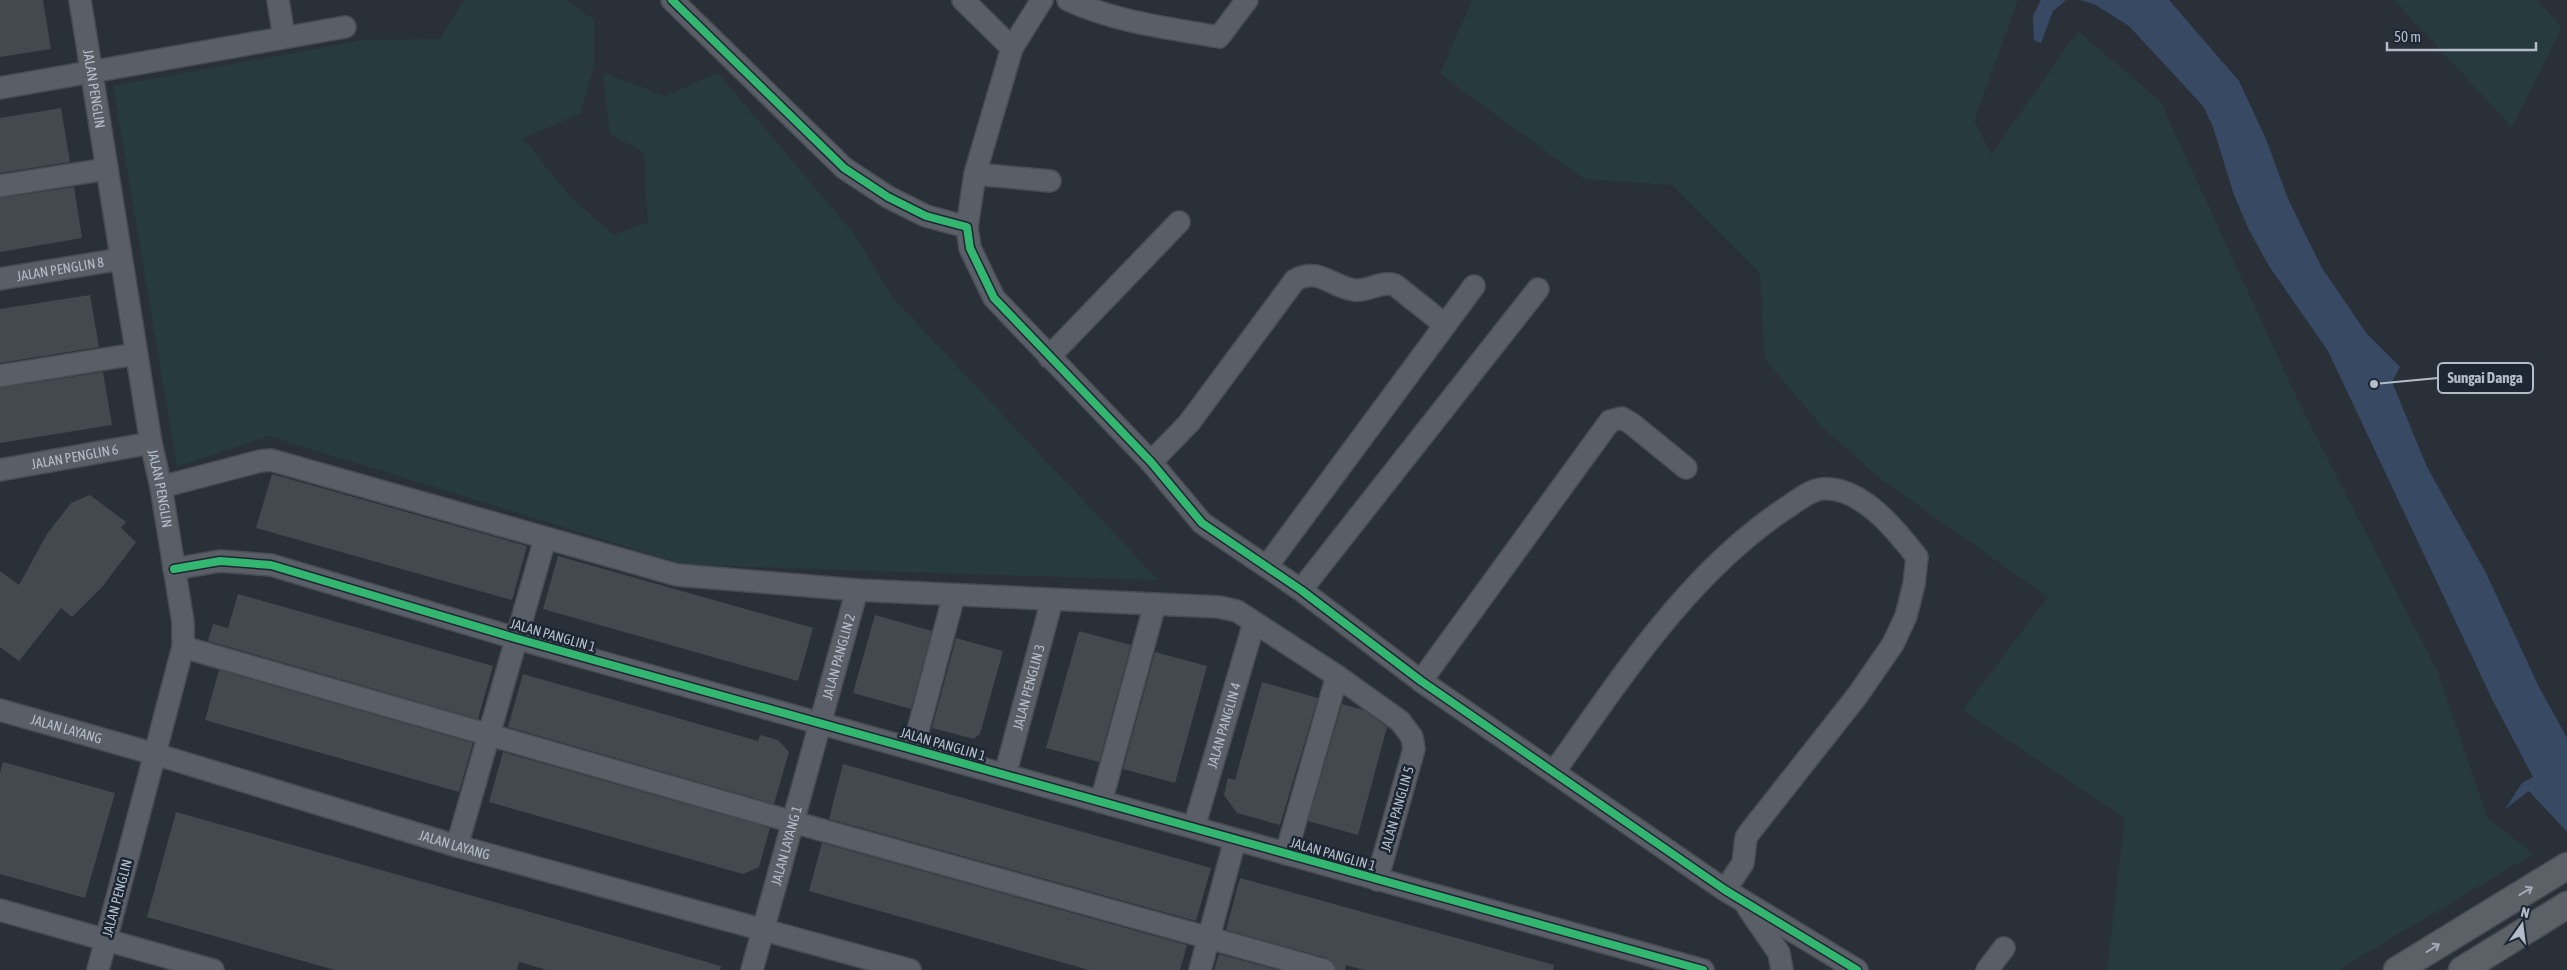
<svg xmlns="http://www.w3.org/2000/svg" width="2567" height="970" viewBox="0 0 2567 970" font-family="'Asap Condensed',sans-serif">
  <rect width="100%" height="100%" fill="#2a3038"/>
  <path fill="#273a3e" d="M464,0H566L594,20V66L580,114L523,138L571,198L614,235L648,222L644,152L610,134L603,73L665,96L718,73L854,234L893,298L1158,580L686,565L269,436L177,467L113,86L364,40L440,39Z
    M1472,0H2018L1974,121L1991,155L2078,31L2160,101L2300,405L2438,673L2487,817L2533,854L2338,970H2107L2125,818L1963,710L2048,597L1881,479L1823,428L1765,359L1760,273L1672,185L1584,179L1440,74Z
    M2394,0H2536L2562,27L2512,127Z"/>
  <path fill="#384963" d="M2041,0H2066L2053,11L2041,43L2034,40L2033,16Z
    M2080,0H2169L2239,81L2266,139L2288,199L2322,268L2367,334L2400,367L2392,382L2427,467L2486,573L2538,685L2567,738V832L2529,791L2505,809L2522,783L2533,777L2493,701L2328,351L2269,266L2249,230L2234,195L2213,127L2203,106L2129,26L2094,4Z"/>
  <path fill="#444950" d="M0,0H43L51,49L0,57Z
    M61,108L70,162L0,173V118Z
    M74,187L82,238L0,252V198Z
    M90,295L99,347L0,363V309Z
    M103,372L112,425L0,443V388Z
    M272,474L527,546L512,600L256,528Z
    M90,495L126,522L121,528L136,542L102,587L72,617L61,608L19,661L0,647V571L19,585L47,534L71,503Z
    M558,556L813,628L798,681L543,609Z
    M238,594L493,666L478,719L208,641L213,624L228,628Z
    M875,615L932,631L911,709L853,693Z
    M1079,631L1131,645L1099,762L1046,748Z
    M956,638L1003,651L980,734L974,739L932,728Z
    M1155,652L1207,666L1175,783L1123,769Z
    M219,670L473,743L459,792L205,720Z
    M523,674L758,741L760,735L778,740L789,752L774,804L508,727Z
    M1262,682L1318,698L1280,825L1237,813L1224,795L1228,778L1235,780Z
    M1342,704L1364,710L1387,727L1358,835L1308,821Z
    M503,752L770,828L759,867L743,874L489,802Z
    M3,762L115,793L85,898L0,874V773Z
    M843,764L1211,868L1196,921L829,819Z
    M176,812L721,966L720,970H547L519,962L517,970H335L147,917Z
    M822,843L1187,945L1180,970H1089L809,891Z
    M1240,878L1554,965L1553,970H1364L1346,965L1345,970H1336L1333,962L1327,958L1226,930Z
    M1219,954L1277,970H1214Z"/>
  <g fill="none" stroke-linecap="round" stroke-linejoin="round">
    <g stroke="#484c53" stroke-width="24">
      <g id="minor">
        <path id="s1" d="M80,0L151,443L161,487L183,622V647L98,970"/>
        <path d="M278,0L284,37"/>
        <path d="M672,0L844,168L888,197L926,216L967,227L970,248L994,298L1151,462L1202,523L1301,590L1421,681L1725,890L1857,970"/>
        <path d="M963,0L1012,48L975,174L967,227"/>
        <path d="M1068,0C1115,22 1168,28 1219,37L1247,0"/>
        <path d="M1012,48L1042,0"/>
        <path d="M0,88L345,27"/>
        <path d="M975,174L1050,181"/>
        <path d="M0,186L107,169"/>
        <path id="s2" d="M0,279L121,259"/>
        <path d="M1049,357L1179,222"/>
        <path d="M0,376L136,354"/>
        <path d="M1151,462L1189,423L1295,280C1319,267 1330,286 1354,290C1369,292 1381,280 1395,285L1444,324"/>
        <path id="s3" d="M0,470L151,443"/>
        <path d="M161,487L260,461L271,460L677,575L857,590L1219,607L1237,611L1337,676L1400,721L1412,737L1414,749L1377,880"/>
        <path d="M1267,566L1474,286"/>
        <path d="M174,569L220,561L271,565L515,638L1703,970"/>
        <path d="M1301,590L1538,289"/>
        <path d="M183,647L793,822L1324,970"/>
        <path d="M1421,681L1610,421L1622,418L1632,424L1686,468"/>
        <path id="s4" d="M0,710L155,754L457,846L910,970"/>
        <path d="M913,749L954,595"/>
        <path d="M1554,772C1622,677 1687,574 1786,508C1796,502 1809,490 1822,489C1861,486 1896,530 1917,557L1914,584L1906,616L1893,644L1857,696L1749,833L1746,838L1743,863L1725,890"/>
        <path id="s5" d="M1005,775L1052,600"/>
        <path d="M1101,802L1155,604"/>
        <path id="s6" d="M1194,827L1254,623"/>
        <path d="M457,846L545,539"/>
        <path d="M1286,854L1337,676"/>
        <path d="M1748,908L1779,953L1782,970"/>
        <path d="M0,910L213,970"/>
        <path id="s7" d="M752,970L857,590"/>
        <path d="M1200,970L1235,840"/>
        <path d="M1987,970L2004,948"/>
      </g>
    </g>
    <g stroke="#484c55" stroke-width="29">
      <path id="major" d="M2397,970L2567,866
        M2462,970L2567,905"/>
    </g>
    <use href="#minor" stroke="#5a5e66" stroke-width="21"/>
    <use href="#major" stroke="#5c6168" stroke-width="26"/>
    <g stroke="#1d2633" stroke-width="11">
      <path id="cycleway" d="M672,0L844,168L888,197L926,216L967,227L970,248L994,298L1151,462L1202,523L1301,590L1421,681L1725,890L1857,970
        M174,569L220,561L271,565L515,638L1703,970"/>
    </g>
    <use href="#cycleway" stroke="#33b770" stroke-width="8"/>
  </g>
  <defs><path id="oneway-shaft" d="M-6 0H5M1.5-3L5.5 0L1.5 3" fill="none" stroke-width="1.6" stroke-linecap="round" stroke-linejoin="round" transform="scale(1.25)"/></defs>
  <g stroke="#a2aab6">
    <use href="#oneway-shaft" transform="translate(2526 891) rotate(-31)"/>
    <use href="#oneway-shaft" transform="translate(2433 948) rotate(-32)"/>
  </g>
  <g text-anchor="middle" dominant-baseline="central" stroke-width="5" stroke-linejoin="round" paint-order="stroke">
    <g font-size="14" fill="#b4bcc9" stroke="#1d2633">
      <text stroke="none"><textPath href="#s1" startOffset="90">JALAN PENGLIN</textPath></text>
      <text stroke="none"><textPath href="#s2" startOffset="61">JALAN PENGLIN 8</textPath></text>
      <text stroke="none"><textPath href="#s3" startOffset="76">JALAN PENGLIN 6</textPath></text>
      <text stroke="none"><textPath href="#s1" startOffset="495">JALAN PENGLIN</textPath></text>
      <text transform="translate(553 635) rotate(16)">JALAN PANGLIN 1</text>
      <text stroke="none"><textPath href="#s7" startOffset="325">JALAN PANGLIN 2</textPath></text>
      <text stroke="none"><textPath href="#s5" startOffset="91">JALAN PENGLIN 3</textPath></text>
      <text stroke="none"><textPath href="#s6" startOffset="106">JALAN PANGLIN 4</textPath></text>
      <text stroke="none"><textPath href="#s4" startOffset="69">JALAN LAYANG</textPath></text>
      <text transform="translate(943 744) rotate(16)">JALAN PANGLIN 1</text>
      <text transform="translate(1397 809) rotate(-74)">JALAN PANGLIN 5</text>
      <text stroke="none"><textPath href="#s4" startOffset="474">JALAN LAYANG</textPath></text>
      <text stroke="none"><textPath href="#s7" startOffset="129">JALAN LAYANG 1</textPath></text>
      <text transform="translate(1333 854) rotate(16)">JALAN PANGLIN 1</text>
      <text transform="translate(117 898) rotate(-75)">JALAN PENGLIN</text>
    </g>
  </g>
  <path fill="none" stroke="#b4bcc9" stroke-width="2" d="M2374 384L2438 378"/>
  <circle fill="#b4bcc9" stroke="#1d2633" stroke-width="2" cx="2374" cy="384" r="5"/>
  <rect fill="#1d2633" stroke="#b4bcc9" stroke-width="2" x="2438" y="363" width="95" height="30" rx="5"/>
  <g font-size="15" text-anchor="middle" font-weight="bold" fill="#b4bcc9">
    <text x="2485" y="383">Sungai Danga</text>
  </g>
  <g transform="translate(2522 925) rotate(14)" stroke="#1d2633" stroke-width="4" paint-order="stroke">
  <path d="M0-4L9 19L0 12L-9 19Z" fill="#b4bcc9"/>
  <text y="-8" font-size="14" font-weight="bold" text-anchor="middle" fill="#b4bcc9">N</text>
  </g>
  <path d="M2387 42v8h149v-8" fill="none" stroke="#b4bcc9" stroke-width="2.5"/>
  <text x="2394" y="42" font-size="15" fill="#b4bcc9" stroke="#1d2633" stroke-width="4" paint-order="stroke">50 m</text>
</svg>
